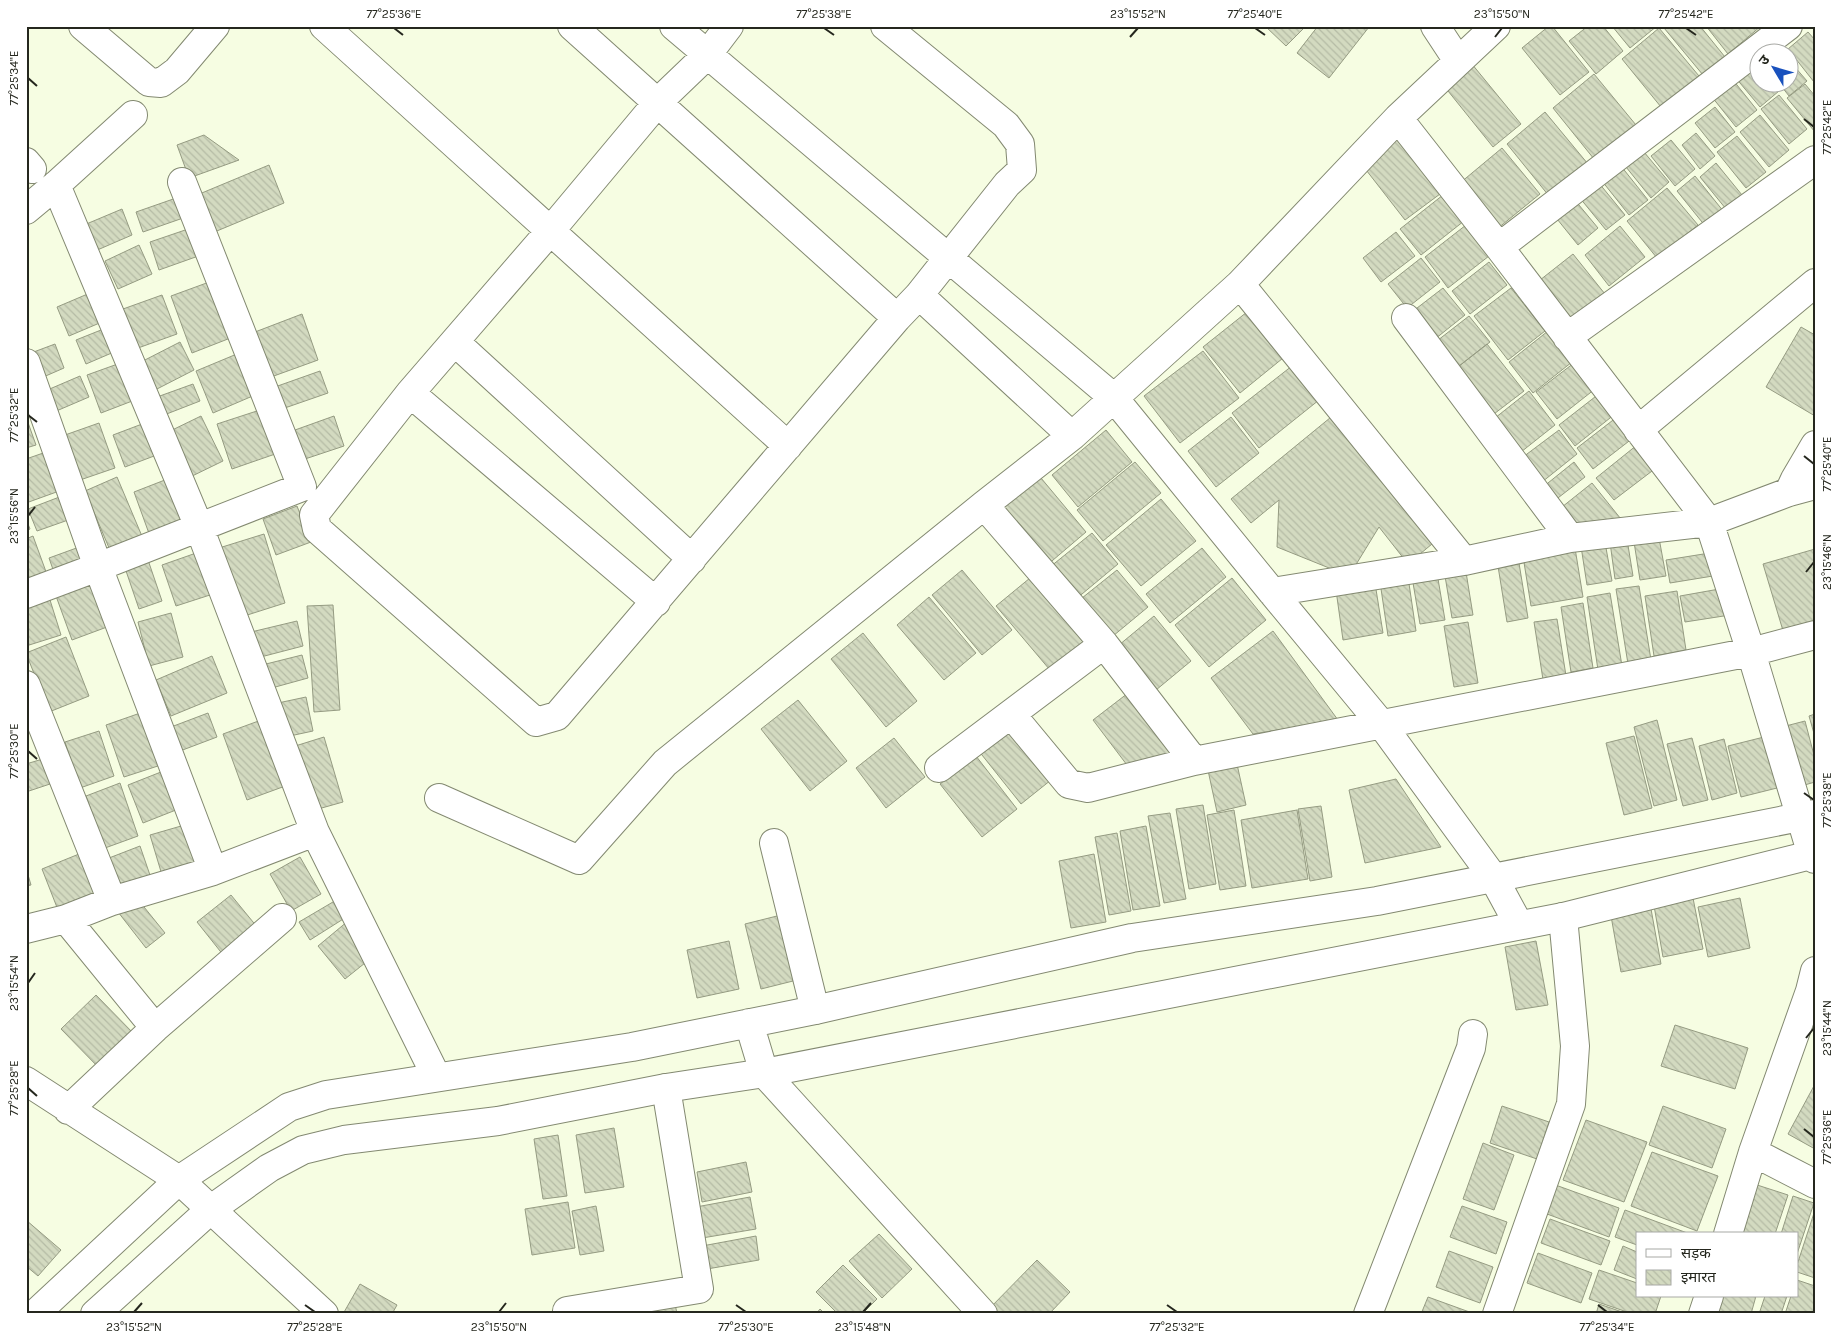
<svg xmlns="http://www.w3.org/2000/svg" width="1841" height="1340" viewBox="0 0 1841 1340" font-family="Karla,'Noto Sans Devanagari',sans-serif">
  <defs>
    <pattern id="building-back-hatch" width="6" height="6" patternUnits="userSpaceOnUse" patternTransform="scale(1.25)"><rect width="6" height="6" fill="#d3dac0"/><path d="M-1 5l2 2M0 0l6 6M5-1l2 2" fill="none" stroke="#b5bba5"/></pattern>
  </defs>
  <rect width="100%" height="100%" fill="#f6fde2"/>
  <path fill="url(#building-back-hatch)" stroke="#959b82" d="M1265,26H1306L1286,46Z
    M1318,26L1369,27L1329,78L1297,53Z
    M1549,26H1552L1589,72L1560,95L1522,48Z
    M1588,26H1603L1623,51L1596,74L1569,41Z
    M1612,26H1657L1630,48Z
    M1665,26H1700L1725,57L1703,75L1664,28Z
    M1706,26H1761L1728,54Z
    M1659,28L1699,76L1661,107L1622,59Z
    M1808,32L1815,40L1814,82L1788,49Z
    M1467,58L1521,124L1493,147L1440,81Z
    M1788,59L1807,81L1789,96L1778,82H1788Z
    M1758,65V82H1773L1779,91L1760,107L1735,77Z
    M1594,74L1636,125L1594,159L1553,108Z
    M1733,80L1757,110L1736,127L1712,97Z
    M1805,84L1815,96V132L1787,98Z
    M1779,95L1807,129L1789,144L1761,109Z
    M1715,107L1735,132L1715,148L1695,123Z
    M1545,112L1588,164L1549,196L1507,144Z
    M1760,115L1789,150L1769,167L1740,132Z
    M1696,133L1715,156L1700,169L1682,145Z
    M204,135L239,160L189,178L177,145Z
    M1737,136L1766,172L1746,188L1717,152Z
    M1398,139L1440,194L1405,220L1363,166Z
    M1671,140L1695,169L1675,186L1651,156Z
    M1502,148L1540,194L1497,229L1460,183Z
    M1644,152L1669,182L1651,198L1626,167Z
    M1617,161L1648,200L1629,215L1598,176Z
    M1716,163L1742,195L1726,209L1700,177Z
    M269,165L284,203L212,233L197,195Z
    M1695,176L1724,212L1706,227L1677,191Z
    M1594,177L1625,215L1606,230L1575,192Z
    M1667,188L1698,225L1657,258L1627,221Z
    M1569,193L1598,228L1578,245L1549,209Z
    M1443,195L1464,221L1421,255L1400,229Z
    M179,197L186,217L143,232L136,212Z
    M122,209L132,235L95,251L84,225Z
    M1466,225L1489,256L1448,288L1425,257Z
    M1620,226L1645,257L1609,286L1585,255Z
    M194,227L204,254L159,270L150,242Z
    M1396,232L1415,256L1381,282L1363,258Z
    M139,245L152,274L118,289L105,261Z
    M1573,254L1609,299L1572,330L1535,284Z
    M1421,258L1440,282L1407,308L1388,284Z
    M1489,262L1507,285L1470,314L1452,291Z
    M212,281L233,337L192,353L171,296Z
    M1443,288L1465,315L1430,343L1408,315Z
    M1511,288L1545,331L1508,360L1474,316Z
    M97,290L109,319L69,336L57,307Z
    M162,295L177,334L138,348L123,309Z
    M1252,308L1288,354L1240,393L1203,347Z
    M302,314L318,360L271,377L255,332Z
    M1469,316L1490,342L1454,370L1433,344Z
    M111,326L121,349L86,364L76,340Z
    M1801,327L1815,335V416L1766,387Z
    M1548,331L1572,362L1533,393L1509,362Z
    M180,342L194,370L155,390L141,362Z
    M55,344L64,368L41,378L31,353Z
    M1487,344L1524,391L1490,417L1454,370Z
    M244,351L262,392L213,413L196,371Z
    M1203,351L1239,398L1180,443L1144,396Z
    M126,361L140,398L101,413L87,375Z
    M1297,362L1324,396L1259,448L1232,413Z
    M1574,363L1595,389L1557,419L1536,392Z
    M320,371L328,393L279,410L272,388Z
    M80,376L89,397L54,412L45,391Z
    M193,384L200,401L164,415L157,397Z
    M1529,391L1555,425L1521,452L1495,418Z
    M1600,393L1615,414L1575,446L1559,425Z
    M266,408L281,452L232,469L217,424Z
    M1336,413L1438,539L1408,564L1379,527L1349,576L1277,547L1279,500L1251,523L1231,499Z
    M201,416L223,461L186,479L164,434Z
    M334,416L344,446L305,459L295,430Z
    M26,417L36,445L26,448Z
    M1231,417L1259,453L1216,487L1188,451Z
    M1617,417L1633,438L1593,469L1577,448Z
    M150,421L162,453L125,467L113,435Z
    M99,423L115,468L80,480L65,435Z
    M1106,430L1132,462L1078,507L1052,475Z
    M1559,430L1577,454L1542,482L1523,457Z
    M1637,445L1656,468L1614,500L1596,478Z
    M49,451L62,490L26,503V459Z
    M1135,462L1161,493L1103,541L1077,510Z
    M1574,462L1585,477L1554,501L1543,487Z
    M1036,472L1086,532L1046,566L996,506Z
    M117,477L144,541L112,555L85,491Z
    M170,478L188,525L151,539L134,492Z
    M1592,483L1625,524L1574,537L1557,511Z
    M62,496L71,519L37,531L28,509Z
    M1161,499L1196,541L1141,586L1106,545Z
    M297,506L311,542L276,555L263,519Z
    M26,519L30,529L26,531Z
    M1092,533L1118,564L1076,599L1050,567Z
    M1626,533L1633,576L1615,579L1609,535Z
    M264,534L285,603L241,617L219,548Z
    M33,536L49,580L26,588V539Z
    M1604,537L1612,581L1587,585L1580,540Z
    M1659,538L1666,576L1640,580L1634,542Z
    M1574,542L1583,597L1531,606L1522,550Z
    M82,546L90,567L56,578L49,558Z
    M1202,548L1226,577L1170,623L1146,594Z
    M1815,549V625L1784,634L1763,564Z
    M199,552L213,594L176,606L162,565Z
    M1716,552L1719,575L1670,583L1666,560Z
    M147,557L162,601L139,609L124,565Z
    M1518,557L1528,618L1507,622L1497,560Z
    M1465,566L1473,615L1452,618L1444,570Z
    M962,570L1012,630L982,655L932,595Z
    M1117,570L1148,607L1113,636L1082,598Z
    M1437,573L1445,620L1420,624L1412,577Z
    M1374,577L1383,633L1343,640L1335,583Z
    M1408,577L1416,631L1388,636L1380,582Z
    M1030,578L1088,648L1055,676L996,606Z
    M1232,578L1266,620L1209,667L1175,625Z
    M91,583L107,627L72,640L56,596Z
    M1639,586L1651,660L1628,664L1616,589Z
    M1725,588L1730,615L1685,622L1680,596Z
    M1677,591L1686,650L1654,656L1645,596Z
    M1610,593L1622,666L1598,670L1587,597Z
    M929,597L976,653L944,680L897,625Z
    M50,600L61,635L26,646V607Z
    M1583,603L1593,668L1571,672L1561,607Z
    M333,605L340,710L314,712L307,606Z
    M171,613L183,657L149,666L138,622Z
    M1154,616L1191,661L1150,695L1113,650Z
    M1557,619L1567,682L1544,686L1534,622Z
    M297,621L303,646L253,659L247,633Z
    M1468,622L1478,683L1454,687L1444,626Z
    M1273,631L1338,720L1253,734L1211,678Z
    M863,633L917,701L886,727L831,659Z
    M66,637L89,696L49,712L26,653Z
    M302,655L308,678L268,689L262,665Z
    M212,656L227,693L171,716L156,680Z
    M1132,690L1182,759L1130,769L1093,720Z
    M306,697L313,731L285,737L278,703Z
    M798,700L847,761L810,791L761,729Z
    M146,711L164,764L124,777L106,725Z
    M208,713L217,737L180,751L171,727Z
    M1815,714V737L1809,716Z
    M264,719L288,785L247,800L223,734Z
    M1657,720L1677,800L1654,806L1634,727Z
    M1805,721L1815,759V782L1794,788L1778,728Z
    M1014,723L1056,776L1021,804L978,750Z
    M99,731L114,776L80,788L65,742Z
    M1634,736L1652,808L1624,815L1606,743Z
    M1768,736L1781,787L1741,797L1728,746Z
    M324,737L343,802L311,811L292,747Z
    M894,738L925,777L886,808L856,768Z
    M1692,738L1708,800L1683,806L1667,744Z
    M1724,739L1737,793L1712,800L1699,746Z
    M1235,755L1246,805L1217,812L1206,761Z
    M976,756L1017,809L982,837L940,784Z
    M46,758L53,783L26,792V764Z
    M166,770L181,808L143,823L128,785Z
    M1396,779L1441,847L1365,863L1349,790Z
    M120,783L138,836L105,848L86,796Z
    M1203,805L1216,884L1189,889L1176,809Z
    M1321,806L1332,877L1310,881L1298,809Z
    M1234,810L1246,886L1220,890L1207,815Z
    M1297,810L1308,879L1252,888L1241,820Z
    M1170,813L1186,899L1164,903L1148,816Z
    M188,824L200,864L162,875L150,835Z
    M1146,826L1160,906L1133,910L1120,831Z
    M1117,833L1131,911L1109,915L1095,837Z
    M140,846L152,881L121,892L109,858Z
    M84,852L100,894L58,910L42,869Z
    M1094,854L1106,922L1071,928L1059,861Z
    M300,857L321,894L291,911L270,874Z
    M26,868L31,885L26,886Z
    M1692,893L1703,949L1663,957L1653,900Z
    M231,895L262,933L228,961L197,922Z
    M136,897L165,933L146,948L118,912Z
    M1740,898L1750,948L1708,957L1698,907Z
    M338,899L348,916L310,940L299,922Z
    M1651,909L1661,964L1621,972L1611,916Z
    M785,914L801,979L761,989L745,924Z
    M348,921L375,955L345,979L318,946Z
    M729,941L739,989L697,998L687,950Z
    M1536,941L1548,1005L1516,1010L1505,947Z
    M96,995L135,1035L100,1069L61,1029Z
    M1675,1025L1748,1048L1735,1089L1661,1066Z
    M1815,1084V1149L1788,1134Z
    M1502,1106L1549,1122L1537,1159L1490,1143Z
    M1663,1106L1726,1129L1712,1168L1649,1145Z
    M1586,1120L1647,1142L1624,1202L1563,1180Z
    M614,1128L624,1187L585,1193L576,1135Z
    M558,1135L567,1196L543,1199L534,1139Z
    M1483,1143L1514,1155L1494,1210L1463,1199Z
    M1652,1152L1718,1176L1697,1231L1631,1206Z
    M746,1162L752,1192L702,1202L697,1172Z
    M1550,1183L1619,1208L1609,1237L1539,1211Z
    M1751,1183L1788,1195L1775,1234H1734Z
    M1793,1196L1814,1203L1797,1254V1234H1781Z
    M750,1197L756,1229L702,1238L696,1207Z
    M568,1202L575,1248L532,1255L525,1209Z
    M596,1206L604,1251L580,1255L572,1211Z
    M1462,1206L1507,1222L1496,1254L1450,1237Z
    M1625,1210L1690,1234H1637V1245L1615,1237Z
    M1815,1210V1278L1797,1272V1265Z
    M1550,1219L1610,1241L1601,1265L1541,1243Z
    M26,1220L61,1250L38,1276L26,1266Z
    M879,1234L912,1269L882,1298L849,1261Z
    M756,1236L759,1260L707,1269L702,1246Z
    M1623,1246L1637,1252V1279L1614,1270Z
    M1449,1251L1493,1267L1480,1303L1436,1287Z
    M1538,1253L1592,1273L1581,1303L1527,1283Z
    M1037,1260L1070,1292L1049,1314H990L987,1311Z
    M843,1265L877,1299L862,1314H838L816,1292Z
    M1599,1270L1637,1283V1296H1661L1655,1314H1633L1589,1299Z
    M1797,1280L1815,1286V1314H1785L1791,1296H1797Z
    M360,1284L397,1305L392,1314H343Z
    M1714,1296H1756L1751,1314H1708Z
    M1765,1296H1787L1781,1314H1759Z
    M1428,1297L1475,1314H1421Z
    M674,1298L677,1314H644L642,1304Z
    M1599,1304L1628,1314H1596Z
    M820,1309L825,1314H816Z"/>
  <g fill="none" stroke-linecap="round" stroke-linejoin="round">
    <g stroke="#838971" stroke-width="30">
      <path id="street" d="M83,26L149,82L161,83L177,71L215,26
        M324,26L788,446
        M572,26L897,318
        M674,26L1114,398L1272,592L1382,725L1493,877L1519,925
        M729,26L707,55L658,102L551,230L410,393L314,515L317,529L536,722L557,716L897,318L919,295L1007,184L1022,170L1020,144L1006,125L885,26
        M1435,26L1458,61
        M1398,118L1499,247L1709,522L1751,652L1812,855L1815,859
        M26,162L32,169
        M56,185L199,527L315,832L436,1076
        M26,210L56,185L133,115
        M1499,247L1788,26
        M1240,284L1464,561
        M919,295L1072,436
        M1406,318L1570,538
        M1567,337L1815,160
        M455,342L692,559
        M26,363L98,567L213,871
        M410,393L656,602
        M1638,430L1815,283
        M1789,492L1795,479L1815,445
        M984,505L1104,644L1194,761
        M1272,592L1464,561L1570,538L1709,522L1789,492L1815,485
        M26,594L98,567L302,487L182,182
        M26,685L112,901
        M1011,714L1069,784L1088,788L1194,761L1751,652L1815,635
        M939,768L1104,644
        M439,798L579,860L665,763L984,505L1072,436L1240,284L1398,118L1496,26
        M774,843L815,1010
        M66,919L155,1028
        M26,929L66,919L112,901L213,871L315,832
        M764,1073L983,1314
        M26,1081L179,1180L324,1314
        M68,1110L155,1028L282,918
        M1753,1152L1815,1184
        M1728,1234L1753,1152L1810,991L1815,971
        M567,1311L699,1289L666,1088
        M1368,1314L1471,1048L1473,1034
        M1497,1314L1571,1104L1575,1046L1563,917
        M1703,1314L1709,1296"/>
    </g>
    <g stroke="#838971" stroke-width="30">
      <path id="secondary" d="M749,1023L764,1073
        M35,1314L179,1180L289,1107L326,1095L632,1047L815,1010L1132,938L1377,901L1815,814
        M95,1314L210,1210L269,1168L303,1150L344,1140L498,1121L666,1088L764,1073L1563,917L1815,854"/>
    </g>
    <use href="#street" stroke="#fff" stroke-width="28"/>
    <use href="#secondary" stroke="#fff" stroke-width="28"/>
  </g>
  <path fill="none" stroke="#25271e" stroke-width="2" d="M394,28L403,35M824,28L834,35M1255,28L1265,35M1686,28L1696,35M1130,37L1138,28M1495,37L1502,28M28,78L37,86M1804,119L1814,127M28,415L37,422M1804,456L1814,464M28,516L35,507M1806,572L1814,562M28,751L37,759M1804,793L1814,800M28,983L35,973M1806,1038L1814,1028M28,1088L37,1096M1804,1129L1814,1137M305,1305L315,1312M736,1305L746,1312M1167,1305L1177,1312M1598,1305L1607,1312M134,1312L142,1303M499,1312L506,1303M863,1312L871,1303"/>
  <rect width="1841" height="1340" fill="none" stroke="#ffffff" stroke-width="55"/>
  <rect x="1636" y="1232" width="162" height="65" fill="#ffffff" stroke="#a8a9a5"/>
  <rect x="1646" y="1249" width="25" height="8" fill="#ffffff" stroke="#a8a9a5"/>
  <text x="1681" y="1258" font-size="15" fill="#25271e">सड़क</text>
  <rect x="1646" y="1270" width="25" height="15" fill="url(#building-back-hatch)" stroke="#a8a9a5"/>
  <text x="1681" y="1282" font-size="15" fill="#25271e">इमारत</text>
  <g transform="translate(1774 68) rotate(308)"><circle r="24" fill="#ffffff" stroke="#a8a9a5"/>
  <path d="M0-4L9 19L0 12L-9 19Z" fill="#1951bd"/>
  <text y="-8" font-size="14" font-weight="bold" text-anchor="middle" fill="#25271e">उ</text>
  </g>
  <rect x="28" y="28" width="1786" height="1284" fill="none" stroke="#25271e" stroke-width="2"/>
  <g font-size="12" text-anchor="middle" fill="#25271e">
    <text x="394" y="18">77°25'36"E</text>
    <text x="824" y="18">77°25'38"E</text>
    <text x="1138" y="18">23°15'52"N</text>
    <text x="1255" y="18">77°25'40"E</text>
    <text x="1502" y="18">23°15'50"N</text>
    <text x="1686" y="18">77°25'42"E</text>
    <text transform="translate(14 78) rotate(-90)" y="4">77°25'34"E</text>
    <text transform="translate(1827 127) rotate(-90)" y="4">77°25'42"E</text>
    <text transform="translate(14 415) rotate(-90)" y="4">77°25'32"E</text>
    <text transform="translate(1827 464) rotate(-90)" y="4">77°25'40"E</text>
    <text transform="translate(14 516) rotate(-90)" y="4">23°15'56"N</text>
    <text transform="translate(1827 562) rotate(-90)" y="4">23°15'46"N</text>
    <text transform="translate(14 751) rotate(-90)" y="4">77°25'30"E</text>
    <text transform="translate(1827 800) rotate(-90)" y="4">77°25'38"E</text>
    <text transform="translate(14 983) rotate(-90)" y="4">23°15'54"N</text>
    <text transform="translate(1827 1028) rotate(-90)" y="4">23°15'44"N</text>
    <text transform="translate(14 1088) rotate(-90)" y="4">77°25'28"E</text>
    <text transform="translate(1827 1137) rotate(-90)" y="4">77°25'36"E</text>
    <text x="134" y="1331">23°15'52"N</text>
    <text x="315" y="1331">77°25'28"E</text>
    <text x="499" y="1331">23°15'50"N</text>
    <text x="746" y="1331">77°25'30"E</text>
    <text x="863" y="1331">23°15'48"N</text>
    <text x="1177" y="1331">77°25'32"E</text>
    <text x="1607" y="1331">77°25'34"E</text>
  </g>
</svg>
